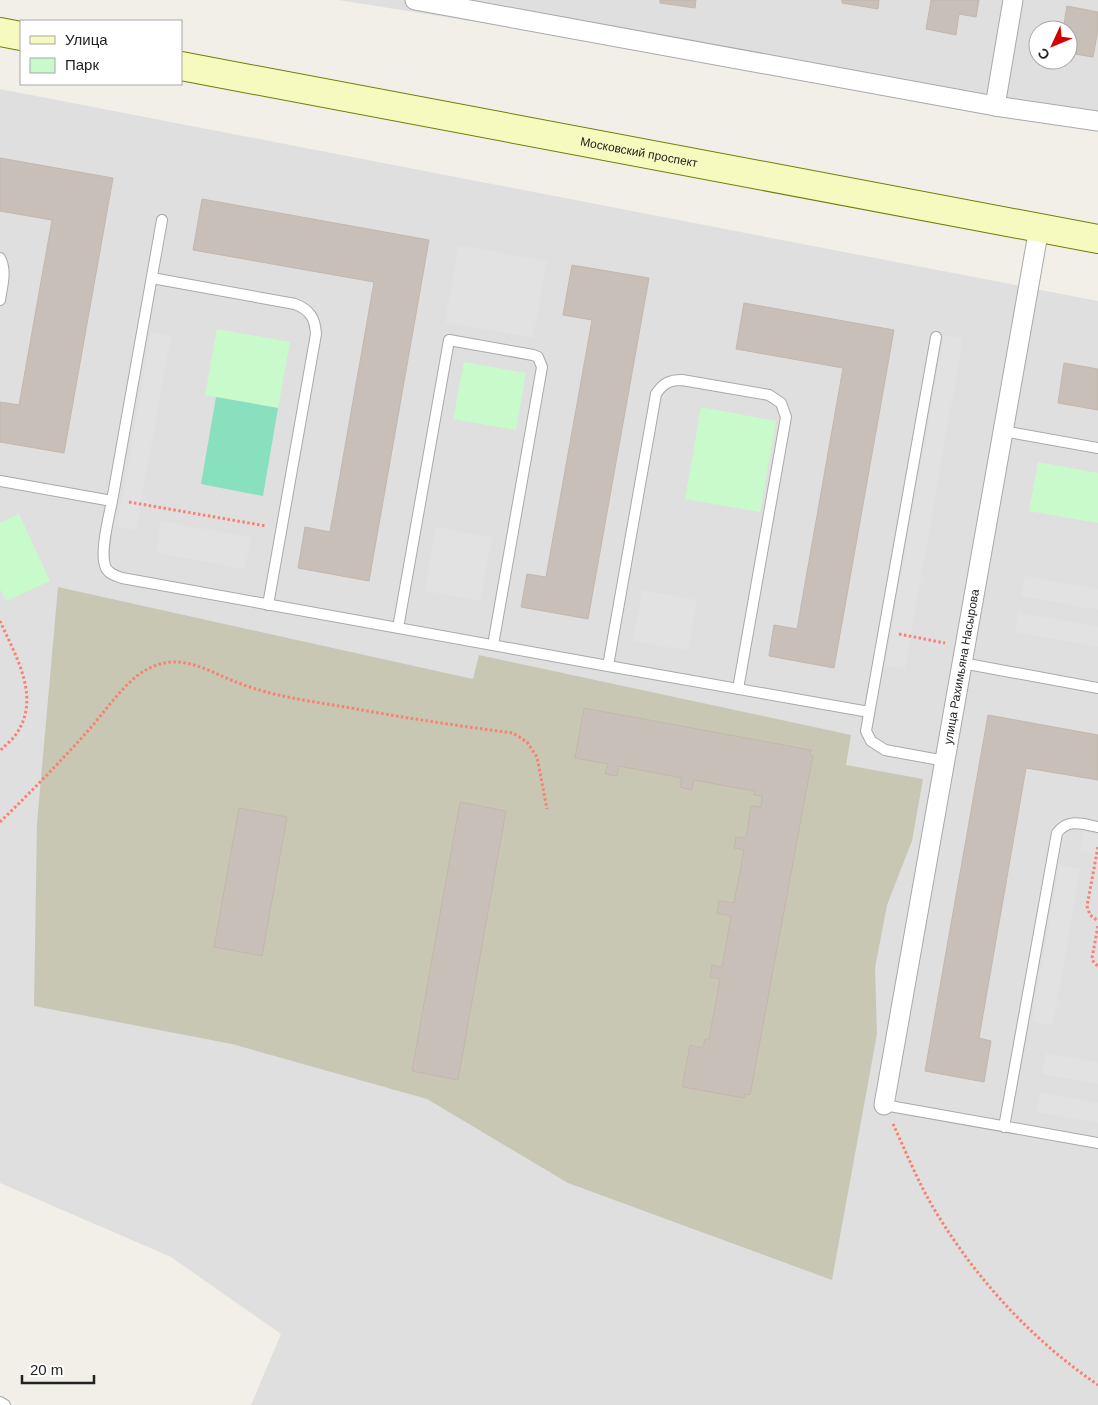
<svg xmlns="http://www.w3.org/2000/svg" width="1098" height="1405" viewBox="0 0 1098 1405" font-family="Arial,sans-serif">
  <rect width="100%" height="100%" fill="#f2efe9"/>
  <path fill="#e0dfdf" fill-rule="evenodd" d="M338,0H1098V120ZM1038,30H1068V60H1038Z
    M0,89L1098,301V1405H251L281,1334L171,1257L0,1183Z"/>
  <path fill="#c7c7b4" d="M58,587L473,679L479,655L851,735L846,765L923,779L912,841L887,905L875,968L877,1034L832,1280L568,1183L427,1099L232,1044L34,1006L37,823Z"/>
  <path fill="#c8facc" d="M217,329L290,342L278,408L205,395Z
    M464,362L526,373L516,430L453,419Z
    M701,407L776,421L760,512L685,499Z
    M1038,462L1098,473V523L1029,511Z
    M19,514L50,581L6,601L0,589V523Z"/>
  <path fill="#88e0be" d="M216,397L278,408L263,496L201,484Z"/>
  <path fill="#e2e2e2" d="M458,245L547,261L533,338L445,322Z
    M151,332L171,336L136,530L117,526Z
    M944,335L963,338L905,669L885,666Z
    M161,521L251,537L245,569L156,553Z
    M436,527L492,538L480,601L425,591Z
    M1025,576L1098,589V610L1021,596Z
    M642,590L697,600L688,651L633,641Z
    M1018,612L1098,627V647L1015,632Z
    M1083,832L1098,835V855L1080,852Z
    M1059,865L1080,869L1053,1025L1032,1021Z
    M1046,1053L1098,1062V1084L1042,1074Z
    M1040,1092L1098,1103V1123L1036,1112Z"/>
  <path fill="#c7bfb8" stroke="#c4b6ab" d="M660,0H696L695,8L660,3Z
    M842,0H879L878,9L842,3Z
    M931,0H979L976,17L959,14L956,35L926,29Z
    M1067,6L1098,12V30L1093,57L1068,53V30H1063Z
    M0,158L113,178L64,453L0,442V402L19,405L52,220L0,211Z
    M202,199L429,240L369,581L298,568L305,527L330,532L374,282L193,250Z
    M572,265L649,278L588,619L521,607L527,574L546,577L592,320L563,315Z
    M744,303L894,330L834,668L769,656L774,625L797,629L843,368L736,349Z
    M1064,363L1098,369V410L1058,403Z
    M584,708L811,750L810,755L813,756L806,792L750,1095L745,1094L744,1098L683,1087V1082L690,1045L703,1048L705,1039H709L720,979L710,977L712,965L722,967L731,916L717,913L719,901L734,903L744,850L734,848L736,837L746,838L751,806L761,807L762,796L754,795V791L694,780L692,790L680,787L682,778L619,766L617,776L605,774L608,764L575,758Z
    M988,715L1098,735V780L1026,768L979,1038L991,1041L984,1082L925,1071Z
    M460,802L506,811L458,1080L412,1071Z
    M239,808L287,817L262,956L214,947Z"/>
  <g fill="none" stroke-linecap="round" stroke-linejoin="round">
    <g stroke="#a9a9a9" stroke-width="12">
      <path id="lane" d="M0,258C7,271 2,286 0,300
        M152,278L295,304C310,310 315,318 316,334L268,605
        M936,337L866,731L871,741L885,750L945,761
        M1003,431L1098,448
        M0,481L112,501C109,517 99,554 106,568C109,574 116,576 122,578L608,666
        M112,501L162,220
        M398,628L449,340L533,355L538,357L542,367L493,645
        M962,663L1098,688
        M738,689L786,417L781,403L769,395L682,380C670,380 663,383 656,394L608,666L869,712
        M884,1105L1098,1143
        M1004,1127L1057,833C1068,818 1082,824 1098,827
        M0,1402L5,1405"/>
    </g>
    <g stroke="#a9a9a9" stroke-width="21">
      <g id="street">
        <path d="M415,0L995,106L1098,121"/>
        <path d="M995,106L1013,0"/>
        <path id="s1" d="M884,1105L1039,228"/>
      </g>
    </g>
    <g stroke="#707d05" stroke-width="30">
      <g id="secondary">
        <path d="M0,32L21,36"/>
        <path id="s2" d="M181,66L1098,239"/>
      </g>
    </g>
    <path stroke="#fa8072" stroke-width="3" stroke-dasharray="2.5 2.5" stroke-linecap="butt" d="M129,502L266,526
      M0,621C16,657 43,700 14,737C10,742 4,746 0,751
      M899,634L945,643
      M0,822C30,793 59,763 87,732C103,714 124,683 144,671C182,648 212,675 247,686C281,698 317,702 351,708C405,718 459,726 513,733L527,742L537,757L547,809
      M1098,847L1087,906L1090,915L1098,921
      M1098,926L1092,958L1094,963L1098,966
      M893,1124C906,1152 918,1182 934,1209C976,1279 1031,1339 1098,1385"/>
    <use href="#lane" stroke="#fff" stroke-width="10"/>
    <use href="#street" stroke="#fff" stroke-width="19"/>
    <use href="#secondary" stroke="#f7fabf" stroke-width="28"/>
  </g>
  <g text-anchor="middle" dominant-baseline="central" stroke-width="4" stroke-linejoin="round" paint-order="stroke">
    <g font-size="12" fill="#222" stroke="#fff">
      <text stroke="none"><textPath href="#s2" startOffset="466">Московский проспект</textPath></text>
      <text stroke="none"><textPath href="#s1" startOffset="445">улица Рахимьяна Насырова</textPath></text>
    </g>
  </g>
  <rect x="20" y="20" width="162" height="65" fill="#ffffff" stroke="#a7a7a7"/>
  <rect x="30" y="36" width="25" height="8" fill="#f7fabf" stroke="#a7a7a7"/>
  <text x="65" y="45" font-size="15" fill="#222222">Улица</text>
  <rect x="30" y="58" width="25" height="15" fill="#c8facc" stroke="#a7a7a7"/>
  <text x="65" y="70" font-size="15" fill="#222222">Парк</text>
  <g transform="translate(1053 45) rotate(226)"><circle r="24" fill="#ffffff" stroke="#a7a7a7"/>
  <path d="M0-4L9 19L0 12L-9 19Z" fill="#d40000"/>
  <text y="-8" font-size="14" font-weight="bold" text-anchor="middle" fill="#222222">С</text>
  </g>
  <path d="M22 1375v8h72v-8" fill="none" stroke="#222222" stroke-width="2.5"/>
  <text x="30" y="1375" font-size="15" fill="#222222" stroke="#ffffff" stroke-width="4" paint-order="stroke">20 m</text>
</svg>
